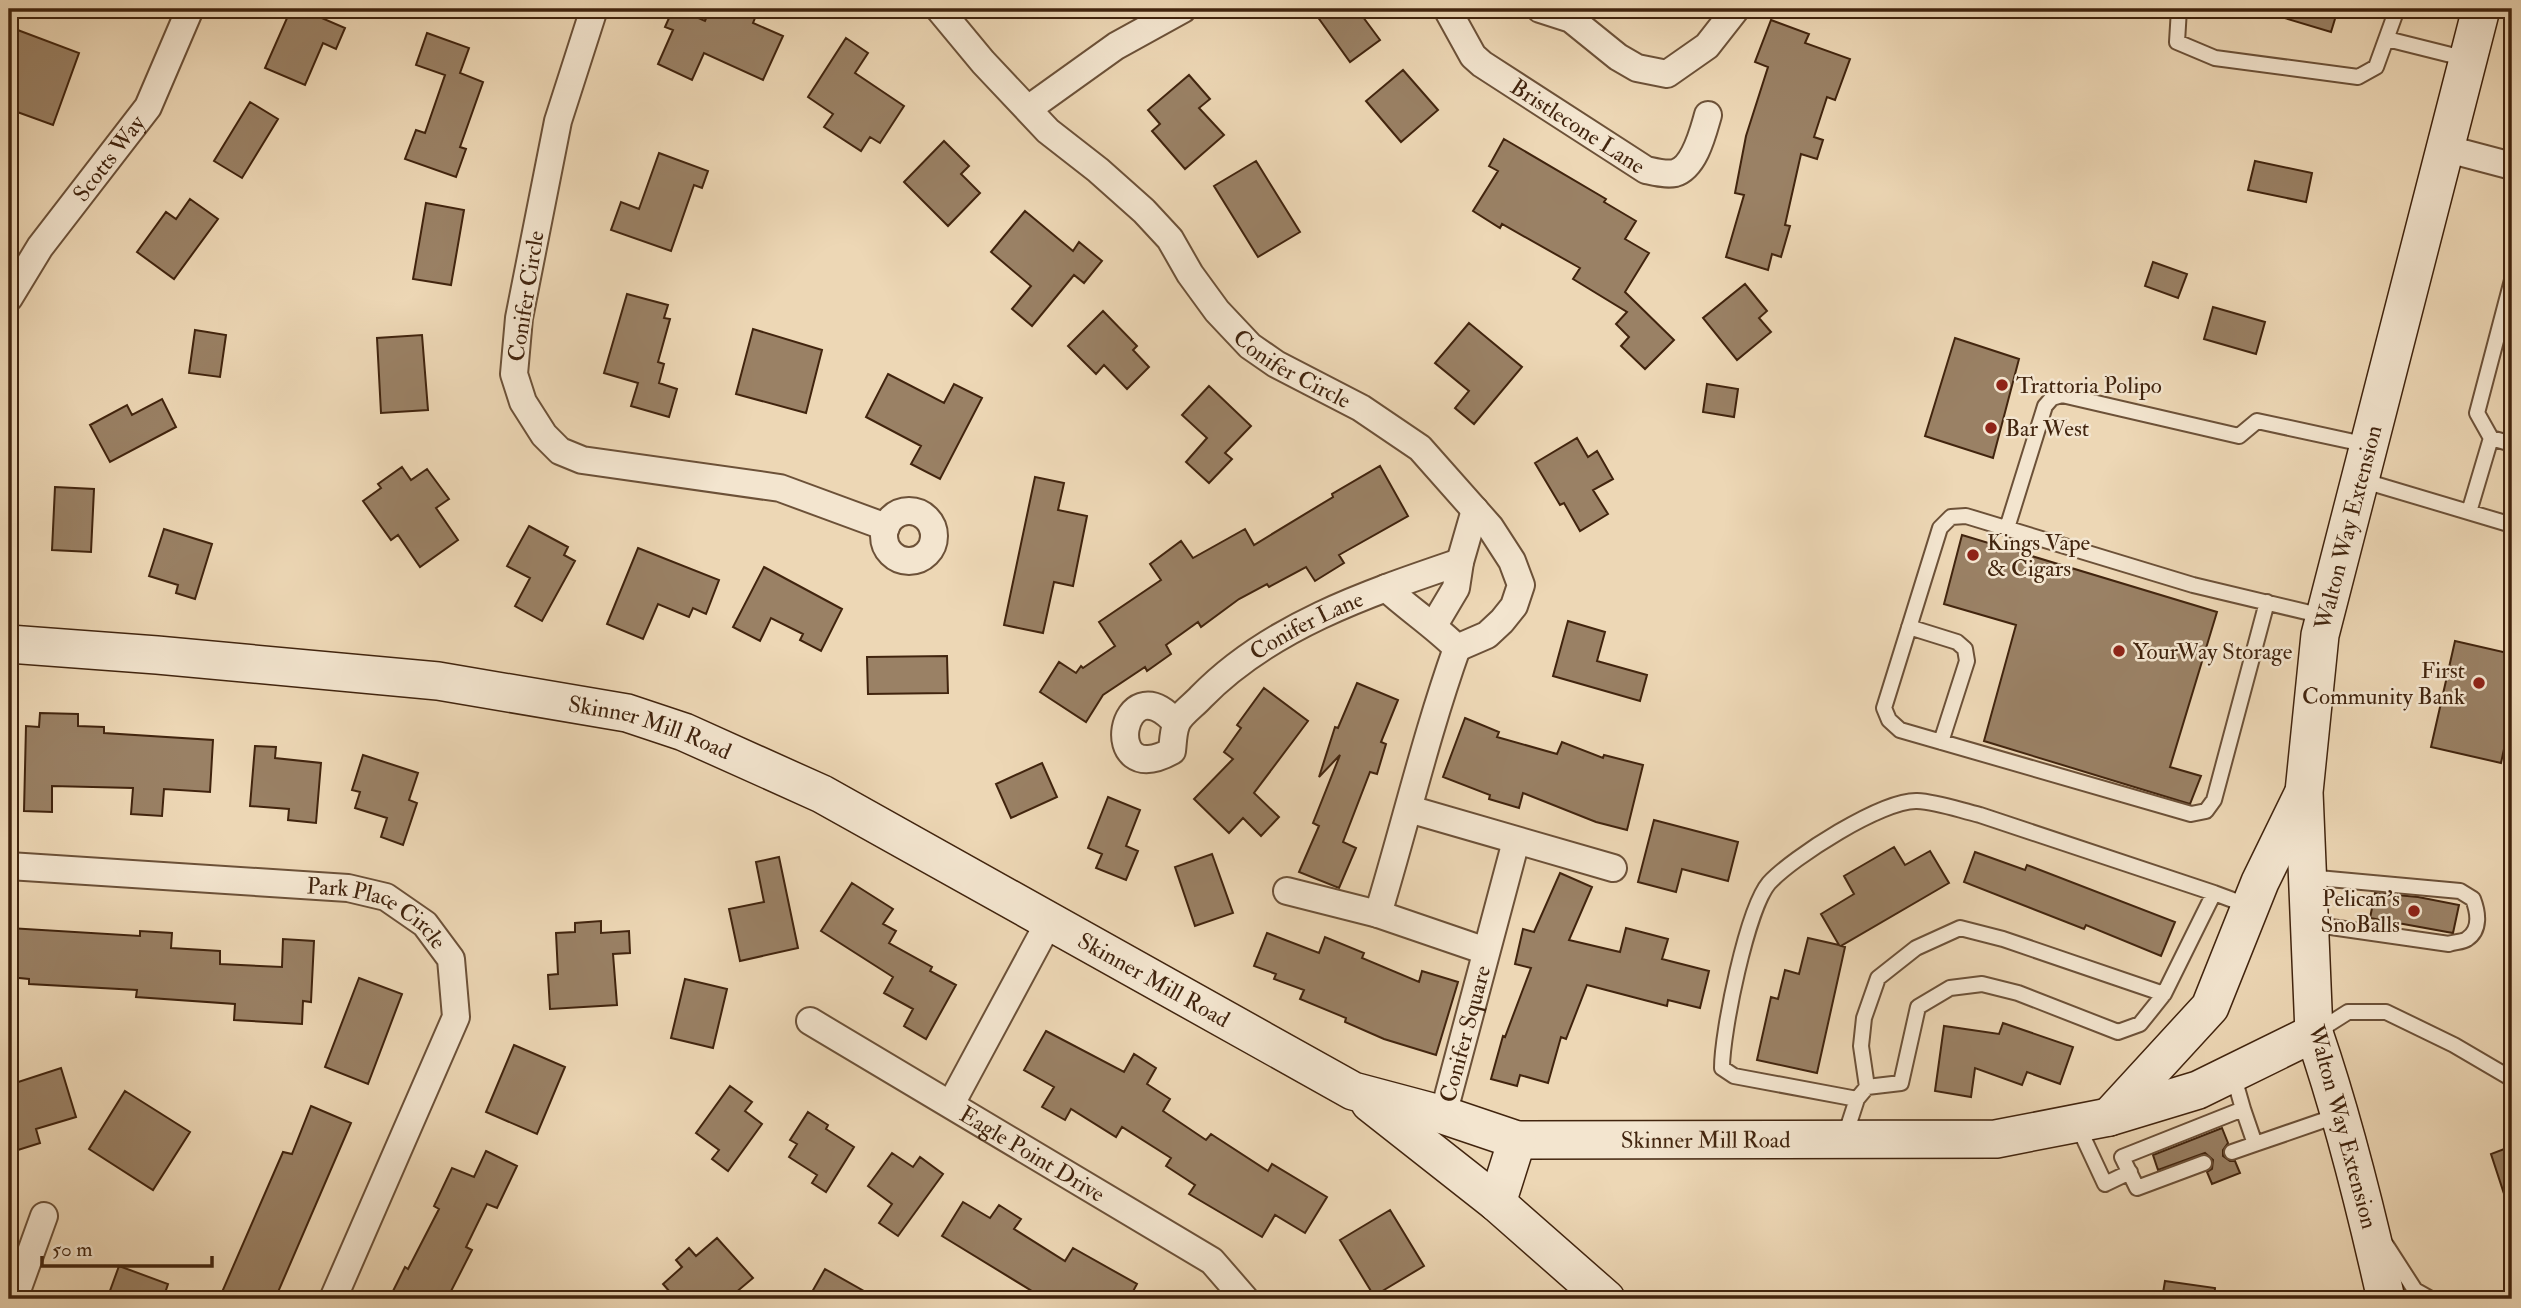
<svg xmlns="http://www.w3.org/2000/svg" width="2521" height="1308" viewBox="0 0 2521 1308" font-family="'IM FELL Double Pica',serif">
  <rect width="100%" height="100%" fill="#edd7b5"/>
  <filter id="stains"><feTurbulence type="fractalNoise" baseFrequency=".00286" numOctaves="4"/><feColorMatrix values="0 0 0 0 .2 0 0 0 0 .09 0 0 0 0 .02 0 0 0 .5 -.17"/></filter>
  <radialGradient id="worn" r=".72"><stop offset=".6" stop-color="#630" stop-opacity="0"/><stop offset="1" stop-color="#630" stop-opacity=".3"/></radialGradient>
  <path fill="#9a8165" stroke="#41240e" stroke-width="2" d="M291,9H301L345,28L336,49L323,43L305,85L265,68Z
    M673,9H678L705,21L710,9H734L755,18L753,23L783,36L763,80L704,53L692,80L658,64L673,30L665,27Z
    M1312,9H1357L1380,40L1350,62Z
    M2269,9H2338L2331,32L2268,13Z
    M1771,20L1809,34L1805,43L1850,59L1835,100L1827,97L1814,137L1823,140L1817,159L1801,154L1785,225L1790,226L1781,257L1772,254L1768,270L1726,257L1744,195L1735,193L1746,136L1768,67L1755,62Z
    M15,29L79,53L53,125L9,109V46Z
    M427,33L469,48L460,73L483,82L460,147L466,149L456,177L405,159L416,130L425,133L445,75L416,65Z
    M846,38L868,53L855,73L904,106L880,143L870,137L861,151L824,127L833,114L808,97Z
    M1403,70L1438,110L1401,142L1366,101Z
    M1189,75L1210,99L1199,108L1224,135L1185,169L1152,131L1160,124L1148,110Z
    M250,102L278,119L242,178L214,161Z
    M1504,139L1606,199L1604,202L1636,221L1625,239L1649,253L1625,292L1674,340L1645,369L1621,346L1629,337L1616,324L1627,312L1573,279L1580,268L1502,224L1500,228L1473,211L1498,171L1489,166Z
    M944,141L969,166L961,174L980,193L948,226L904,182Z
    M659,153L708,171L702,188L694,185L671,251L611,230L621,202L639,209Z
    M1256,161L1300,232L1258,257L1214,186Z
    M2255,161L2312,173L2306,202L2248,190Z
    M190,199L218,219L174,279L137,252L166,212L176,219Z
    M426,203L464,210L451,285L413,279Z
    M1025,211L1073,251L1079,242L1102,261L1084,283L1074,275L1032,326L1012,309L1031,286L991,252Z
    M2153,262L2187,274L2178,298L2145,286Z
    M1745,284L1767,311L1759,318L1771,332L1737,360L1703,318Z
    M627,294L668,305L664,318L670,319L658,362L664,364L659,383L677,389L669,417L631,406L638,383L604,373Z
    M2213,307L2265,322L2256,354L2204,339Z
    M1103,311L1137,346L1133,350L1149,367L1127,389L1104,365L1096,374L1068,346Z
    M1469,323L1522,367L1474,424L1455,408L1469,391L1435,363Z
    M753,329L822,350L806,413L736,394Z
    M195,330L226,335L220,377L189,373Z
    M422,335L428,410L381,413L377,338Z
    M1955,338L2019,359L1993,458L1925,436Z
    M888,374L944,403L954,384L982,398L940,479L911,464L921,446L866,417Z
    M1707,384L1738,389L1734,417L1703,412Z
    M1209,386L1251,426L1225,453L1232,459L1209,483L1186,462L1207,438L1182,415Z
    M162,399L176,427L110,462L90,425L127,405L132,415Z
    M1577,438L1588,457L1597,451L1613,479L1593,490L1608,514L1580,531L1564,503L1560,505L1535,463Z
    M1380,466L1408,516L1339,555L1344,563L1315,581L1306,567L1269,587L1267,584L1239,599L1201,627L1198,622L1166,645L1171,654L1147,671L1145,667L1103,695L1086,722L1040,692L1059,662L1076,673L1081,666L1083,668L1115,646L1099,622L1161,580L1150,564L1181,541L1193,558L1245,529L1254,545L1333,497L1332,494Z
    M402,467L411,480L427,469L449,499L436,508L458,540L420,567L398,535L391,540L363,501L381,488L378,484Z
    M1035,477L1064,483L1058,510L1087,516L1073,586L1054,582L1043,633L1004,625Z
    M55,487L94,489L91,552L52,550Z
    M529,526L568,547L564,555L575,561L542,621L515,606L530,578L507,566Z
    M164,529L212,544L195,599L176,593L178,585L149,576Z
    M1962,535L2217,612L2170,767L2201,776L2190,804L1984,741L2016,625L1944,604Z
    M638,548L719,580L706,614L693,608L689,617L658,604L643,639L607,624Z
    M764,567L842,609L821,651L800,640L803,634L771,618L760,641L733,627Z
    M1568,621L1605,632L1597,661L1647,675L1640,701L1553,676Z
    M2455,641L2512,654V712L2501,763L2431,747Z
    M947,656L948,693L868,694L867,657Z
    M1357,683L1398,700L1381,742L1386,744L1377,774L1370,772L1343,842L1356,848L1339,888L1299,872L1319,826L1313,823L1340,755L1319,777L1335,727L1338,728Z
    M1264,688L1308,721L1254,793L1279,817L1261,836L1243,818L1229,833L1194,799L1233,759L1224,752L1241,728L1237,725Z
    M40,713L78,714V726L104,727V733L213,740L210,792L164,789L162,816L131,814L133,788L52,786V812L24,811L26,726L39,727Z
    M1465,718L1499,732L1497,737L1557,754L1562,742L1603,758L1604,755L1643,765L1627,830L1596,822L1523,793L1519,808L1489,799L1490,795L1443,777Z
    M255,746L276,747L275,758L321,763L316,823L288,820L289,809L250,806Z
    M363,755L418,773L409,800L417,803L403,845L381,837L387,818L355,808L360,792L352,790Z
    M1042,763L1057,797L1011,818L996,784Z
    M1108,797L1140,810L1126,846L1138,851L1126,880L1096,868L1102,854L1088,848Z
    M1654,820L1738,842L1728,881L1682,869L1676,892L1638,882Z
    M1894,847L1905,865L1930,851L1949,883L1841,946L1845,947L1817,1073L1757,1060L1771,997L1778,999L1785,970L1799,974L1808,938L1839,945L1821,914L1854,894L1844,876Z
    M1975,852L2025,870L2027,865L2175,922L2161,956L2086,925L2084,929L1964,882Z
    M1212,854L1233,913L1195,926L1175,867Z
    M779,857L798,948L740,961L729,909L764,902L756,862Z
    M1560,873L1592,887L1569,940L1620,952L1626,928L1668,939L1662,959L1709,971L1700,1008L1668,1000L1667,1006L1587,985L1566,1039L1561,1037L1548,1083L1520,1075L1517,1086L1491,1079L1503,1036L1505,1037L1531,968L1515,964L1523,929L1534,932Z
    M852,883L893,909L883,924L896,931L889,943L932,967L930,971L956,985L926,1039L904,1026L913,1009L884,993L893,977L821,931Z
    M2375,893L2418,897L2459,905L2453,933L2370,918Z
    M601,921V933L629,931L630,953L613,954L617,1005L550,1009L548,975L558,974L556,933L575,932V923Z
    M9,928L140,936V931L172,933L171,948L220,951V964L282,967L283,939L314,941L311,1002L303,1001L302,1024L234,1020L235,1004L136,997L137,990L29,984V979L9,977Z
    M1267,933L1319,953L1325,937L1364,953L1362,958L1419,982L1422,971L1458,982L1436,1055L1384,1039L1345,1022L1346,1018L1300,999L1304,990L1274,979L1276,974L1254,966Z
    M359,978L402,994L368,1084L325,1067Z
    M685,979L727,989L713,1048L671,1038Z
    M2003,1023L2073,1047L2060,1084L2027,1072L2022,1085L1975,1068L1971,1097L1935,1091L1944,1026L1999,1034Z
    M1046,1031L1124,1072L1134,1054L1156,1068L1147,1084L1170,1099L1163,1111L1206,1140L1211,1134L1268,1171L1272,1164L1327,1197L1305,1233L1275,1215L1262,1237L1189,1194L1195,1185L1166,1166L1171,1158L1122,1127L1116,1137L1071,1109L1065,1120L1042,1107L1054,1087L1024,1070Z
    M514,1045L565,1067L537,1134L486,1112Z
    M61,1068L76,1117L36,1129L40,1143L18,1150L9,1120V1085Z
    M730,1086L752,1102L745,1111L762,1124L728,1171L712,1159L719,1150L696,1133Z
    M125,1091L190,1132L153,1190L89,1149Z
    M311,1106L351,1123L275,1299H219L283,1152L292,1154Z
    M808,1112L828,1125L826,1129L854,1147L826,1192L812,1183L817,1175L789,1157L797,1144L790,1140Z
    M2222,1128L2228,1143L2223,1150V1156L2230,1161H2235L2240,1173L2212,1184L2207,1172L2212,1169L2213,1160L2205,1153L2158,1170L2153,1155Z
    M2512,1146V1209H2509L2491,1154Z
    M486,1151L517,1166L497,1208L487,1204L466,1247L472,1250L447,1299H409L393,1291L405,1267L408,1269L439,1209L434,1206L452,1168L474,1177Z
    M892,1153L913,1167L920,1157L943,1174L898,1236L879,1223L892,1204L868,1186Z
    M963,1202L990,1218L999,1205L1021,1219L1014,1229L1065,1261L1073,1248L1137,1284L1129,1299H1045L942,1236Z
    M1390,1210L1424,1266L1374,1296L1340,1240Z
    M717,1238L753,1278L728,1299H676L663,1284L682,1267L676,1260L689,1248L696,1256Z
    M119,1266L168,1284L163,1299H107Z
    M825,1269L878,1299H808Z
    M2165,1281L2215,1288L2214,1299H2162Z"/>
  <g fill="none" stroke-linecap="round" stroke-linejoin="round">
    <g stroke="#6c5138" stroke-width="18">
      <path id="lane" d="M2179,9L2177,42L2215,58L2358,77L2376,67L2397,9
        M2387,39L2467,59
        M2491,438L2512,444
        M2361,480L2512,525
        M2469,512L2491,438L2477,413L2512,280
        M2007,528L2045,406L2052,398L2062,395L2239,436L2257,421L2368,445
        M2267,602L2214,800L2206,811L2191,814L1900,730L1889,720L1884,708L1940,528L1951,517L1966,516L2193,585L2323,616
        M1909,627L1957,642L1965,649L1967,661L1941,742
        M2307,877L2460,891L2473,899C2478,912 2481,930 2467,939C2463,942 2454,942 2449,944L2310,924
        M2318,1031L2348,1012H2386L2454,1045L2512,1079
        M2233,1074L2243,1109
        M1867,1087L1861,1046L1864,1018L1878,978L1916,948L1960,928L2003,939L2164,994
        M1857,1099L1734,1076L1722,1068C1722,1032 1747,909 1769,883C1793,857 1882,800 1917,801C1938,802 1959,810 1980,815L2214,893
        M2077,1124L2105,1184L2130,1172
        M1844,1139L1857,1099L1867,1087L1901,1083L1918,1007L1950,988L1982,984L2018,993L2118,1032L2140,1024L2164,994L2214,893L2249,906
        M2232,1152L2255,1144
        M2204,1163L2137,1188L2122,1157L2243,1109L2255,1144L2339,1115
        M2386,1245L2415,1290L2431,1299"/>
    </g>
    <g stroke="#6c5138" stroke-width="30">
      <g id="street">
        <path d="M594,9L558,121L519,318L514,374L523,402L544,435L560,451L582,460L780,488L886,527"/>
        <path id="s1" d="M939,9L983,62L1048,131L1098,170L1144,211L1170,239L1190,274L1217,311L1250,346L1276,364L1361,408L1420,448L1490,527L1512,561L1521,585L1514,606L1502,621L1487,635L1457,648C1435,626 1409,609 1386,588"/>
        <path id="s2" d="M1447,9L1473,56L1482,64L1646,170C1655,172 1666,175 1675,173C1695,167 1703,132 1708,115"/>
        <path d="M1540,9L1571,19L1618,57L1637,68L1667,74L1707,46L1736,9"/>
        <path d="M1028,109L1116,46L1183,9"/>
        <path d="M2444,148L2512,166"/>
        <path id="s3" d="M9,298L40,247L148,107L190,9"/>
        <circle cx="909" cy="536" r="25"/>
        <path d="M1434,625L1456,588L1460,562L1475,510"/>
        <path id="s4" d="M1176,723C1121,660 1098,792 1172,751C1173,743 1173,733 1176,725C1179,715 1194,705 1201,697C1270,626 1369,593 1460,562"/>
        <path d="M1409,809L1613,868"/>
        <path id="s5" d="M9,866L348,888L386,897L425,924L451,959L456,1017L333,1299"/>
        <path d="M1287,891L1378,914L1486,951"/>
        <path d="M1378,914C1405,825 1426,735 1457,648"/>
        <path id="s6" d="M810,1021L1212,1261L1245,1299"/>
        <path d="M951,1104L1049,922"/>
        <path id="s7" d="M1443,1115L1516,841"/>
        <path d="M14,1299L44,1216"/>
      </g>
    </g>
    <g stroke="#41240e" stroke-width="40">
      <g id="secondary">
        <path id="s8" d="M9,644L157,655L438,681L627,713L684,732L822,794L1353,1091L1443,1115L1517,1140L1996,1139L2109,1117L2198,1090L2314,1033"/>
        <path d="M1370,1103L1497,1203L1606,1299"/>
        <path d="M2109,1117L2210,1007L2260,882L2302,796"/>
        <path d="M1497,1203L1517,1140"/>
        <path id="s9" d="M2386,1299C2366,1210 2344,1120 2314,1033L2304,792L2320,635L2481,9"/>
      </g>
    </g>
    <use href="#lane" stroke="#f3e5cf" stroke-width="14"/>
    <use href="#street" stroke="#f3e5cf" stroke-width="26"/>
    <use href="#secondary" stroke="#f3e5cf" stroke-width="37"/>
  </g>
  <g fill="#8f2418" stroke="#f3e5cf" stroke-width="2.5">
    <circle cx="2002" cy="385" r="7"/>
    <circle cx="1991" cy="428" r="7"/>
    <circle cx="1973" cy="555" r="7"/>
    <circle cx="2119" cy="651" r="7"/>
    <circle cx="2479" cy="683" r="7"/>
    <circle cx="2414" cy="911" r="7"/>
  </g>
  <g text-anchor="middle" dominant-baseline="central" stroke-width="5" stroke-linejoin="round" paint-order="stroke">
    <g font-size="23" fill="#41240e" stroke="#f3e5cf">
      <text stroke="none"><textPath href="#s2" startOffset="180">Bristlecone Lane</textPath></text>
      <text stroke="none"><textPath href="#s3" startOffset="172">Scotts Way</textPath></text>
      <text transform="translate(526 296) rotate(-81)">Conifer Circle</text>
      <text stroke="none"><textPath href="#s1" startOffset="509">Conifer Circle</textPath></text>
      <text stroke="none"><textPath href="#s9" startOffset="786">Walton Way Extension</textPath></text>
      <text stroke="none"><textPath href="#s4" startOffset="331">Conifer Lane</textPath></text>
      <text stroke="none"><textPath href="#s8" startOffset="648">Skinner Mill Road</textPath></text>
      <text stroke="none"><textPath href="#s5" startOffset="376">Park Place Circle</textPath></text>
      <text stroke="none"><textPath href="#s8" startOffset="1214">Skinner Mill Road</textPath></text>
      <text stroke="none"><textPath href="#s7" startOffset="84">Conifer Square</textPath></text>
      <text transform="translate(2343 1127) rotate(75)">Walton Way Extension</text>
      <text stroke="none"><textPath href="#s8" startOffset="1802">Skinner Mill Road</textPath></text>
      <text stroke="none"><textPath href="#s6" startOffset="259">Eagle Point Drive</textPath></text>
    </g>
    <g font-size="23" fill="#41240e" stroke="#f3e5cf" text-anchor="start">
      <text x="2016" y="385">Trattoria Polipo</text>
      <text x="2005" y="428">Bar West</text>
      <text x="1987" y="542">Kings Vape<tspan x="1987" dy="26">&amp; Cigars</tspan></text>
      <text x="2133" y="651">YourWay Storage</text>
      <text x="2465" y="670" text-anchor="end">First<tspan x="2465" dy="26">Community Bank</tspan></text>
      <text x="2400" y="898" text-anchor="end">Pelican’s<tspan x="2400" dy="26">SnoBalls</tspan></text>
    </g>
  </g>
  <rect width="2521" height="1308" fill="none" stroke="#edd7b5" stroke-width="35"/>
  <rect x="10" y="10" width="2500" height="1287" fill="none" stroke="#41240e" stroke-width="3.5"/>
  <rect x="18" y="18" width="2486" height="1273" fill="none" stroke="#41240e" stroke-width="2"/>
  <path d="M42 1256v10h170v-10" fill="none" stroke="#41240e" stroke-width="3.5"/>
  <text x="52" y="1256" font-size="21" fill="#41240e" stroke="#f3e5cf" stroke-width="5" paint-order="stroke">50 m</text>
  <rect width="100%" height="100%" filter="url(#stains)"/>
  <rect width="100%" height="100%" fill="url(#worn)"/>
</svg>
